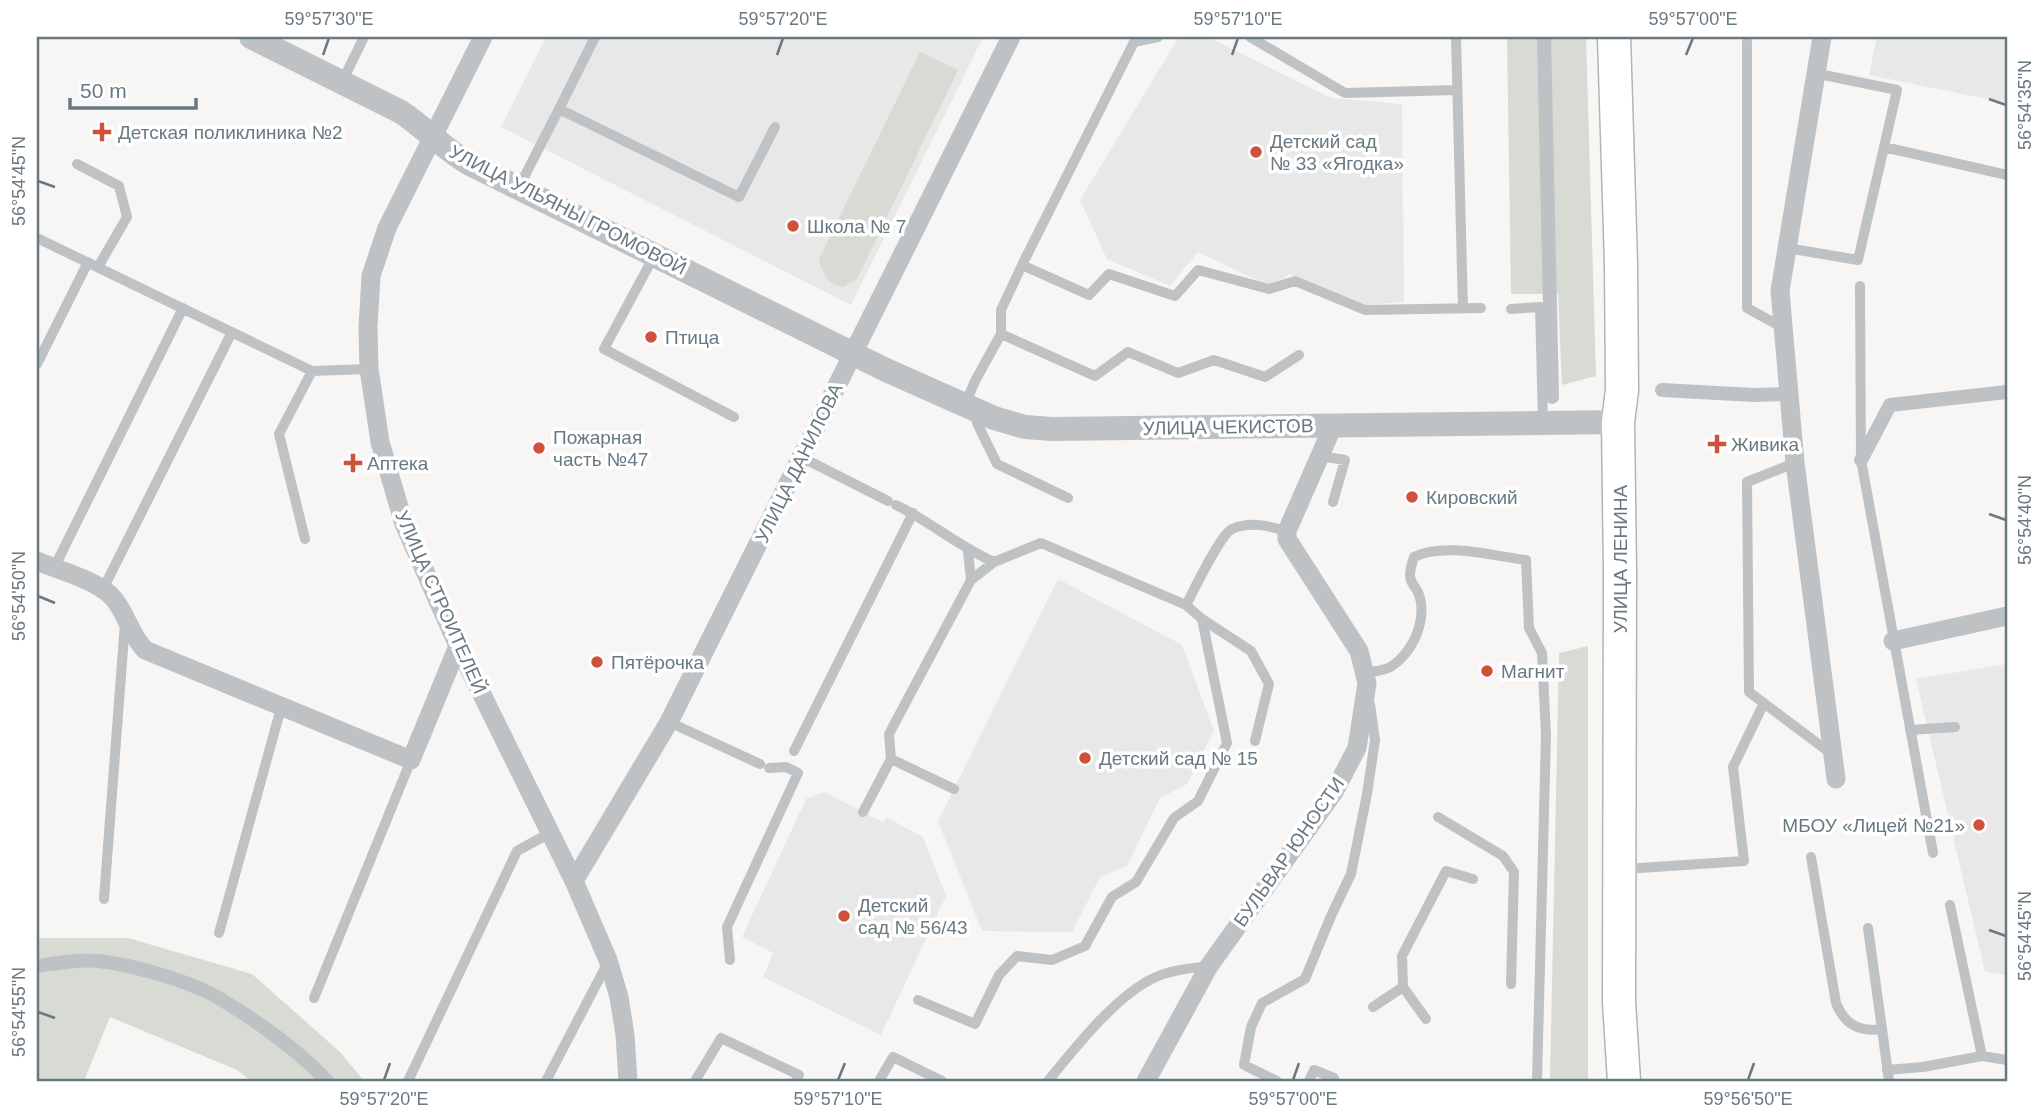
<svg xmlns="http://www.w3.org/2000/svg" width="2044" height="1118" viewBox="0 0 2044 1118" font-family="Helvetica,sans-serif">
  <rect width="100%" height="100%" fill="#f7f6f4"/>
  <path fill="#e7e8e7" d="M546,37H983L851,305L501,127Z
    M1179,37H1208L1331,98L1402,104L1404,302L1363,305L1290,274L1269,286L1198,252L1170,286L1107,259L1080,200Z
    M1877,37H2007V103L1869,75Z
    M1058,579L1182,645L1214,731L1187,784L1160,798L1127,866L1100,877L1072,932L982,931L938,821Z
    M2007,664V975L1985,972L1916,679Z
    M824,792L883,822L886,817L923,837L946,896L881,1035L763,977L773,953L742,937L806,799Z"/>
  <path fill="#d7dbd4" d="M1507,37H1586L1596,376L1562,385L1558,294H1511Z
    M920,52L958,70L857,279L843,287C827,283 822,275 819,259Z
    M1588,646V1081H1550L1559,653Z
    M37,938H128L252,974L340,1052L364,1081H251L237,1070L110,1017L84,1081H37Z"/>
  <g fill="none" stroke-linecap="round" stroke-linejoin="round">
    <g stroke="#b0b5b8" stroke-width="35">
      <path id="primary" d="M1614,37L1621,264L1622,390L1618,422L1620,572L1619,1002L1624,1081"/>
    </g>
    <path stroke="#bec2c5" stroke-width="10" d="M1250,37L1345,93L1457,90
      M1456,37L1463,309
      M1747,42V308L1782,327
      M1814,73L1897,90L1884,147L2007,175
      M342,82L364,37
      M559,109L595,37
      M77,164L119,186L127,217L98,267
      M519,187L559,109L739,197L775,127
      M37,238L312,371L369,369
      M1787,248L1858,260L1884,147
      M654,256L604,349L734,417
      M1022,265L1134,42L1158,37
      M1860,286L1861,460L1933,853
      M1511,309L1540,307L1543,421
      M1001,334V310L1022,265L1089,295L1109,274L1175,296L1198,270L1269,289L1295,281L1365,310L1481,308
      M37,364L88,262
      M965,405L975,381L1001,334L1095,376L1128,352L1178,373L1214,360L1265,377L1299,355
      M976,414L977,423L997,464L1068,498
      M1320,456L1345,460L1333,502
      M803,458L888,501
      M1795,463L1747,482L1749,692L1833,755
      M896,505C931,522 958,546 994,562L1041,543L1186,605L1202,619L1251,651L1269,684L1255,741
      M305,539L279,434L312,371
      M968,551L971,580
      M54,568L183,308
      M103,589L232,332
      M1186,605C1194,590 1220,535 1232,529C1250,521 1269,526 1287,531
      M1365,673C1373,671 1385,671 1392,666C1411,653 1424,627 1421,603C1418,579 1403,590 1414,557C1444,542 1492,556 1526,560L1529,628L1542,653L1546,735L1537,1081
      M669,722L760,764
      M1910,730L1955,727
      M794,751L913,513
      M954,789L891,759L889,734L971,580L994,562
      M863,812L891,759
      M1438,817L1503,856L1514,872L1511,984
      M1811,857L1836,1003C1845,1025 1859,1032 1882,1029L1889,1081
      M1625,869L1744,861L1733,767L1763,705
      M104,899L125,623
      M1950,905L1982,1056L2007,1060
      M1868,928L1882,1029
      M219,933L281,708
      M730,960L727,927L798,773L786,767L769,768
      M1403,987L1402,956L1446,871L1473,879
      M314,998L411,760
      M918,1000L975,1024L999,975L1017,956L1052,960L1085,946L1112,897L1136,882L1174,818L1198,801L1227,743L1202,619
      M1373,1007L1403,987L1426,1019
      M1887,1070L1923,1067L1982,1056
      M408,1081L517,851L550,833
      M546,1081L607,964
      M695,1081L721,1038L799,1075L796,1081
      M879,1081L893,1057L942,1081
      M1048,1081C1075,1048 1117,994 1156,977C1172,970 1192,968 1209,966
      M1277,1081L1244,1065L1251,1027L1262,1003L1305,979L1331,916L1351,874L1367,794L1375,740L1370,704
      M1309,1081L1314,1070L1334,1078L1333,1081"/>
    <path stroke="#bec2c5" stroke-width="14" d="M1544,37L1552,397
      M1662,390L1754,395L1789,394
      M1861,460L1890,405L2007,392
      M37,966C59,963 83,958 106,962C136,966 191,982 217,997C254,1019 298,1050 327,1081"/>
    <path stroke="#bec2c5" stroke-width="19" d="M483,37L387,228L371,276L368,327L369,369L380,442L404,524L458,646L574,881L608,960L619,997L625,1035L628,1081
      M1822,37L1780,291L1795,463L1836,779
      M37,561C58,570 100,581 114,599C127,615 130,634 145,650L411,760L458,646
      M1893,641L2007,616
      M574,881L669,722L1011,37
      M1146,1081L1209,966L1334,792L1357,748L1367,683L1359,651L1287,539V531L1333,426"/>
    <path stroke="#bec2c5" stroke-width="24" d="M251,37L401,112C425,128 445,150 470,164L886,370L994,418L1025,427L1052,429L1618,422"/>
    <use href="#primary" stroke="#fff" stroke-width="32"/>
  </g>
  <path fill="none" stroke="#697982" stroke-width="2.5" d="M323,55L329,38M777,55L783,38M1232,55L1238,38M1686,55L1693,38M1989,99L2006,105M38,181L55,187M1989,514L2006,520M38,596L55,603M1989,930L2006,936M38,1012L55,1018M384,1080L390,1063M838,1080L845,1063M1293,1080L1299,1063M1748,1080L1754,1063"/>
  <g fill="#d0513b" stroke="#fff" stroke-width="2.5">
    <path d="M98.5 121.5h7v7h7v7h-7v7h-7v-7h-7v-7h7z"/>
    <circle cx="1256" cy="152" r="7"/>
    <circle cx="793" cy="226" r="7"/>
    <circle cx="651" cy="337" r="7"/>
    <path d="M1713.5 433.5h7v7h7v7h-7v7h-7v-7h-7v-7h7z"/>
    <circle cx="539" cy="448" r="7"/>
    <path d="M349.5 452.5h7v7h7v7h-7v7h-7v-7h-7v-7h7z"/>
    <circle cx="1412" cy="497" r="7"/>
    <circle cx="597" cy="662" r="7"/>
    <circle cx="1487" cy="671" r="7"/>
    <circle cx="1085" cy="758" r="7"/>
    <circle cx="1979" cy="825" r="7"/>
    <circle cx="844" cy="916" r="7"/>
  </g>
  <g text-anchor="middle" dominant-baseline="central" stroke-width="7" stroke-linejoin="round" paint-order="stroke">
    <g font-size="19" fill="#697982" stroke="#fff" text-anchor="start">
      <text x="118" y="132">Детская поликлиника №2</text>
      <text x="1270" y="141">Детский сад<tspan x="1270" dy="22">№ 33 «Ягодка»</tspan></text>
      <text x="807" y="226">Школа № 7</text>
      <text x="665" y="337">Птица</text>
      <text x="553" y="437">Пожарная<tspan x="553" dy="22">часть №47</tspan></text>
      <text x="1731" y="444">Живика</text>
      <text x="367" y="463">Аптека</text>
      <text x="1426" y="497">Кировский</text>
      <text x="611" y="662">Пятёрочка</text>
      <text x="1501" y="671">Магнит</text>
      <text x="1099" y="758">Детский сад № 15</text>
      <text x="1965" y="825" text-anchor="end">МБОУ «Лицей №21»</text>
      <text x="858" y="905">Детский<tspan x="858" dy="22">сад № 56/43</tspan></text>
    </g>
    <g font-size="19" fill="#697982" stroke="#fff">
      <text transform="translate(568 210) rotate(27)">УЛИЦА УЛЬЯНЫ ГРОМОВОЙ</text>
      <text transform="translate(1228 427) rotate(-1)">УЛИЦА ЧЕКИСТОВ</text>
      <text transform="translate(799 463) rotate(-64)">УЛИЦА ДАНИЛОВА</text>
      <text transform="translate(1620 559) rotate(-90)">УЛИЦА ЛЕНИНА</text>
      <text transform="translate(441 602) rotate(66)">УЛИЦА СТРОИТЕЛЕЙ</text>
      <text transform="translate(1289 852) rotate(-55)">БУЛЬВАР ЮНОСТИ</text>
    </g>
  </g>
  <rect width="2044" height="1118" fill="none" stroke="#ffffff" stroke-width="77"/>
  <path d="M70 98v10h126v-10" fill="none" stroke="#697982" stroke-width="3.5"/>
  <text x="80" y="98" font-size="21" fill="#697982" stroke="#ffffff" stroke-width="5" paint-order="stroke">50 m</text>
  <rect x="38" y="38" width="1968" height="1042" fill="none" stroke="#697982" stroke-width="2.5"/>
  <g font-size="18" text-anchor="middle" fill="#697982">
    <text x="329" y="25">59°57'30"E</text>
    <text x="783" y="25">59°57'20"E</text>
    <text x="1238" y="25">59°57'10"E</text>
    <text x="1693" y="25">59°57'00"E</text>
    <text transform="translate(2025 105) rotate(-90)" y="6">56°54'35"N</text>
    <text transform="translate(19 181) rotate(-90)" y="6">56°54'45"N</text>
    <text transform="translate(2025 520) rotate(-90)" y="6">56°54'40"N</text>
    <text transform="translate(19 596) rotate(-90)" y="6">56°54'50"N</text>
    <text transform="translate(2025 936) rotate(-90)" y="6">56°54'45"N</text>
    <text transform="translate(19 1012) rotate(-90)" y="6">56°54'55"N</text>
    <text x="384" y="1105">59°57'20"E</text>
    <text x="838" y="1105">59°57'10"E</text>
    <text x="1293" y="1105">59°57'00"E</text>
    <text x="1748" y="1105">59°56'50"E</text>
  </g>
</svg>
